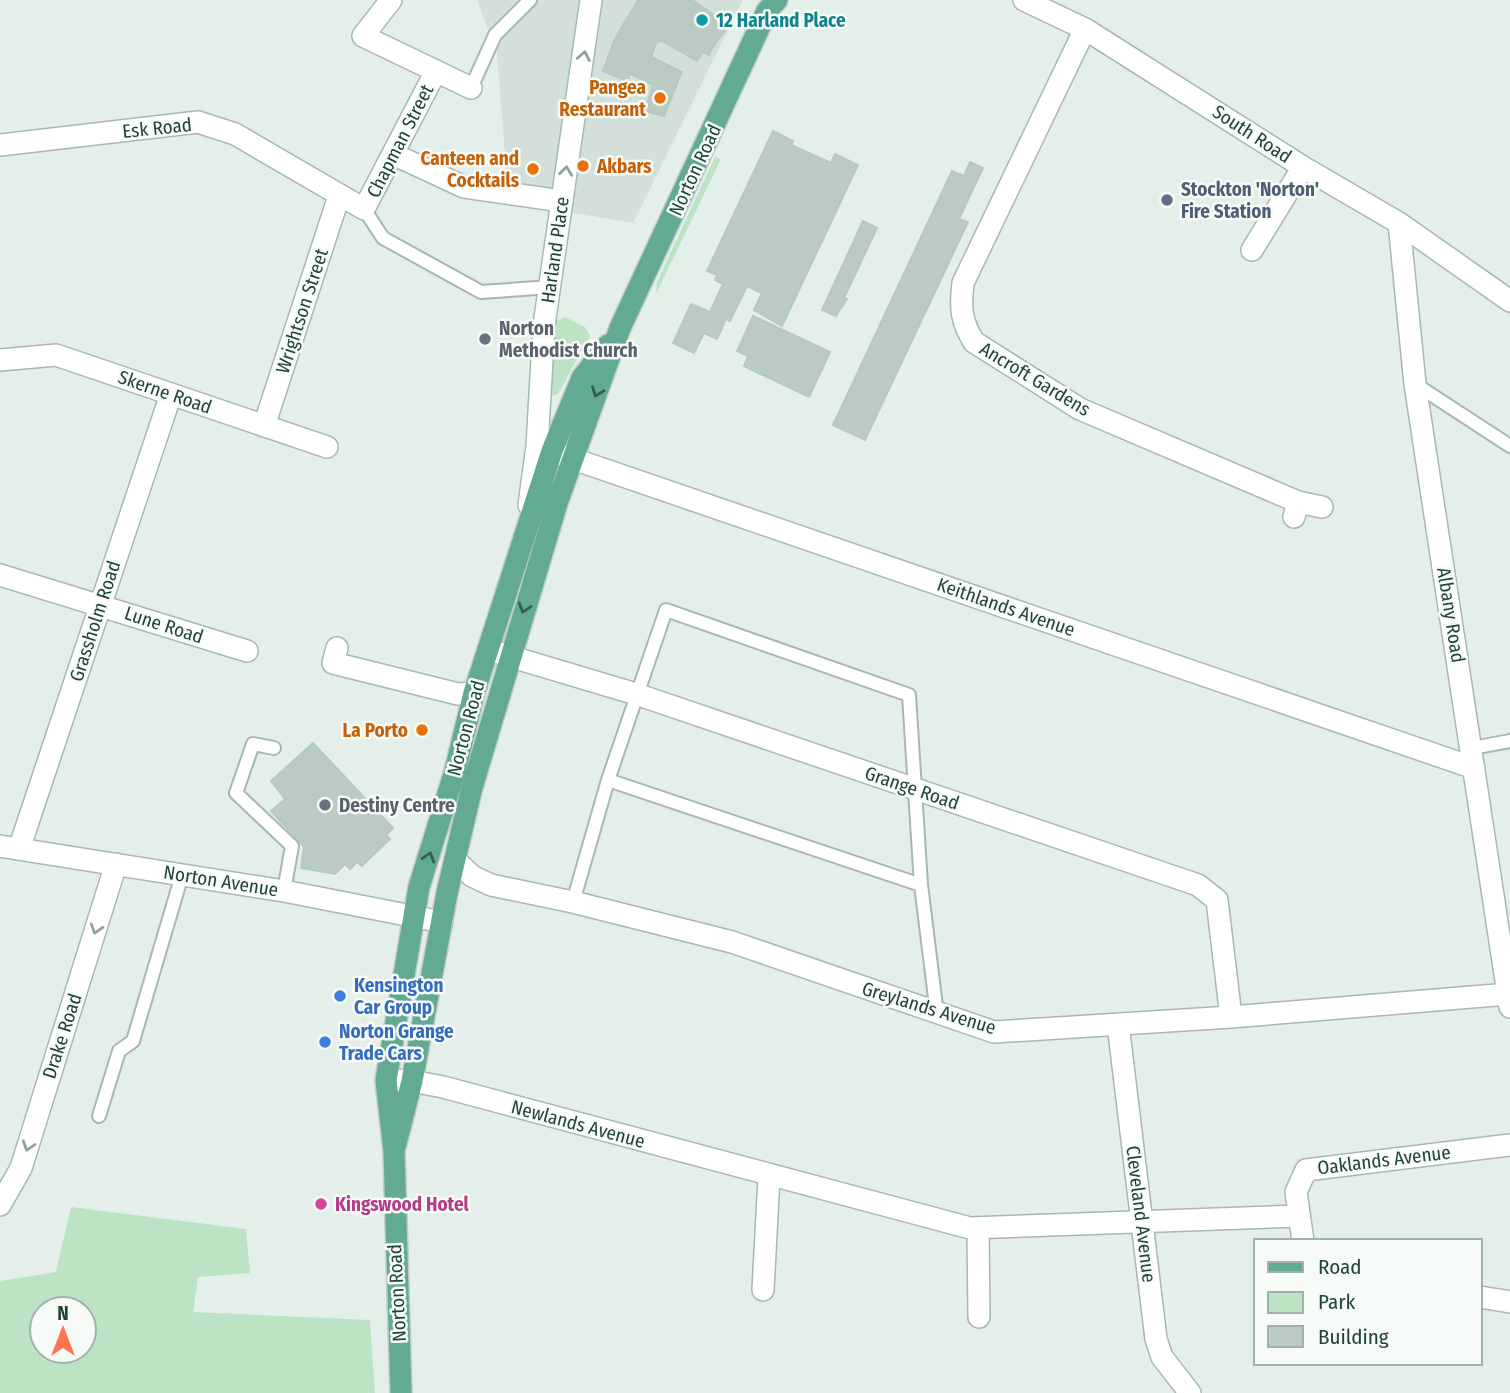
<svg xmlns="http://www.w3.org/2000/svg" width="1510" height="1393" viewBox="0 0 1510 1393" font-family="'Fira Sans Condensed',sans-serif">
  <rect width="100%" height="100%" fill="#e4efea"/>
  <path fill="#d2e0d9" d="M477,0H743L633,223L552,209L507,180L497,53Z"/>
  <path fill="#bbe3c4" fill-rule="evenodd" d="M715,157L721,159L656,294L657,282Z
    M565,317L585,327L590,336L558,394L551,396L548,393L554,322Z
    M71,1207L246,1229L250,1273L198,1277L193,1312L370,1320L375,1393H0V1281L56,1272ZM84,1309V1351H42V1309Z"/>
  <path fill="#b9cbc3" stroke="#b6cac1" stroke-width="2" d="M638,0H659L684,16L676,29L634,7Z
    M659,0H692L728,25L712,49L676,29L684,16Z
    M634,7L712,49L709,55L703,52L697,61L662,41L657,42L623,25Z
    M623,25L657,42L651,57L614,41Z
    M614,41L651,57L646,69L633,64L627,81L603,71Z
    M651,57L682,72L664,116L645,111L653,85L630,74L633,64L646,69Z
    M773,131L793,141L791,145L831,163L835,154L858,165L782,326L754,310L762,293L747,286L730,321L726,319L717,339L704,333L694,353L673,343L691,304L710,312L723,284L715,280L717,275L707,271Z
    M970,162L983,168L959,219L968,222L865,440L833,425L952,171L964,176Z
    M863,221L877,228L844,298L847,299L836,316L822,310Z
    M753,316L830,352L809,397L744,366L748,356L737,351Z
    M313,743L393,828L386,835L390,839L362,866L357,862L350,869L345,864L335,874L301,868L304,847L271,811L285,799L271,781Z"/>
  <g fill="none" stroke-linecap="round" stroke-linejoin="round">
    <g stroke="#a6b8b1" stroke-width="16">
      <path id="service" d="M471,88L495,35L530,0
        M364,209L383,238L481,292L551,287
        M1415,384L1510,446
        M274,748L253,744L236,793L292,846L284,891
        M1472,748L1510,741
        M608,780L921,885
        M573,902L608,780L666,610L909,695L921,885L937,1014
        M99,1116L119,1051L133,1041L182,875"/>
    </g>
    <g stroke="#a6b8b1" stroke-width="24">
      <path id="minor" d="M391,0L363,36L471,88
        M1024,0L1085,29L1303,167L1399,223L1510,301
        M1085,29L963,283C960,308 961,321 974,342L1080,409L1298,502
        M0,145L198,122L235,134L364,209L435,73
        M393,154L464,187L562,201
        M1399,223L1415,384L1510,1007
        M1252,250L1303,167
        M0,360L56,355L327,447
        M264,426L339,196
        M556,453L1474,768
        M1294,517L1298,502L1322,507
        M0,575L247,651
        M337,648L333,663L458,694L474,693
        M489,650L636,694L1198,885L1217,900L1231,1017
        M19,849L171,394
        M455,860L472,876L491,885L573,902L732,942L994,1032L1231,1017L1508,994
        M1118,1024L1156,1339L1162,1357L1190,1393
        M386,1080L412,1081L443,1087L970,1228L1298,1216
        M0,1205L21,1168L116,864
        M978,1228L979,1317
        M1303,1241L1296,1192L1306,1170L1510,1145
        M763,1290L769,1177
        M1480,1297L1510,1302"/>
    </g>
    <g stroke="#a6b8b1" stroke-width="24">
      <path id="tertiary" d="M0,846L284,891L442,922"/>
    </g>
    <g stroke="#a1bdb2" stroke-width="24">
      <path id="secondary" d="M529,505L537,446L544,325L591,0"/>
    </g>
    <g stroke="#c1cbc8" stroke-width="24">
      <path id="primary" d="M394,1151L412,1081L447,893L471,791L557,503L620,328L767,11L777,0
        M401,1393L394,1151L386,1080L419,887L455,771L474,693L552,451L582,378L608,345"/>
    </g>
    <use href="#service" stroke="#fff" stroke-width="12"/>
    <use href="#minor" stroke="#fff" stroke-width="21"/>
    <use href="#tertiary" stroke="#fff" stroke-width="21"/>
    <use href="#secondary" stroke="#fff" stroke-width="21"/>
    <use href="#primary" stroke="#63aa94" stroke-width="21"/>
  </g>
  <defs><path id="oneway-chevron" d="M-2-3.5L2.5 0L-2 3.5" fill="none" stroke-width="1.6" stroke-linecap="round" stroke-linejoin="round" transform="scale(1.75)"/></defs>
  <g stroke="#90a29c">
    <use href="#oneway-chevron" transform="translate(584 56) rotate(-79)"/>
    <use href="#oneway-chevron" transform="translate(566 171) rotate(-83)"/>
    <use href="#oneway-chevron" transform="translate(96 929) rotate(107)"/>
    <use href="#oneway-chevron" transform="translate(28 1146) rotate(108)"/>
  </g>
  <g stroke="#325e50">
    <use href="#oneway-chevron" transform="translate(597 392) rotate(110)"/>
    <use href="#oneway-chevron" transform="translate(524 608) rotate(108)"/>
    <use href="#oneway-chevron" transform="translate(429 857) rotate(-73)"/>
  </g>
  <circle fill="#0f9aa8" stroke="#f6fbf8" stroke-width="2.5" cx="702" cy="20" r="7"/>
  <g fill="#e8710a" stroke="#f6fbf8" stroke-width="2.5">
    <circle cx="660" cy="98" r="7"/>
    <circle cx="583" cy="166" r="7"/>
    <circle cx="533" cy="169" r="7"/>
    <circle cx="422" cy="730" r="7"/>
  </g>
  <circle fill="#5c6f8a" stroke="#f6fbf8" stroke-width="2.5" cx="1167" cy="200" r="7"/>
  <g fill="#6b7280" stroke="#f6fbf8" stroke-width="2.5">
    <circle cx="485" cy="339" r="7"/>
    <circle cx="325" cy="805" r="7"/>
  </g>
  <g fill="#3f7fe0" stroke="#f6fbf8" stroke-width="2.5">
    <circle cx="340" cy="996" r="7"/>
    <circle cx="325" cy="1042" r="7"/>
  </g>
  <circle fill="#d1479c" stroke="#f6fbf8" stroke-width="2.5" cx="321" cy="1204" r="7"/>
  <g text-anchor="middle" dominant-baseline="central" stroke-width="5" stroke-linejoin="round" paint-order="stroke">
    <g font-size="19" font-weight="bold" fill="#0d838f" stroke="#f6fbf8" text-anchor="start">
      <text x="716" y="20">12 Harland Place</text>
    </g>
    <g font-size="19" font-weight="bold" fill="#c56008" stroke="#f6fbf8" text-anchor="end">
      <text x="646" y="87">Pangea<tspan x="646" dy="22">Restaurant</tspan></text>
      <text x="519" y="158">Canteen and<tspan x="519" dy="22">Cocktails</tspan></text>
      <text x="597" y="166" text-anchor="start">Akbars</text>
      <text x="408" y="730">La Porto</text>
    </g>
    <g font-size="19" fill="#214439" stroke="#f6fbf8">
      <text transform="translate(157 128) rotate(-6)">Esk Road</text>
      <text transform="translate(1252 134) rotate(33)">South Road</text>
      <text transform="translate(400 141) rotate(-63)">Chapman Street</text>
      <text transform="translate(695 170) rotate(-65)">Norton Road</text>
      <text transform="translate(555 250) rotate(-82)">Harland Place</text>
      <text transform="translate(302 311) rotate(-72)">Wrightson Street</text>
      <text transform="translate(1035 379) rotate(31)">Ancroft Gardens</text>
      <text transform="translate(165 392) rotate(19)">Skerne Road</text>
      <text transform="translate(1006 607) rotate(19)">Keithlands Avenue</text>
      <text transform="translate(1451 615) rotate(81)">Albany Road</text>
      <text transform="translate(95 621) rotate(-72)">Grassholm Road</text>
      <text transform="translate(164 625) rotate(18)">Lune Road</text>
      <text transform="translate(466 728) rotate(-75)">Norton Road</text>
      <text transform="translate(912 788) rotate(19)">Grange Road</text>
      <text transform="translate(221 881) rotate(9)">Norton Avenue</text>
      <text transform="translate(929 1008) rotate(17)">Greylands Avenue</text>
      <text transform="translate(62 1036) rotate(-72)">Drake Road</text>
      <text transform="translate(578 1124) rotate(15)">Newlands Avenue</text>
      <text transform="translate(1384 1160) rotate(-7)">Oaklands Avenue</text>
      <text transform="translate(1141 1214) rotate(83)">Cleveland Avenue</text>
      <text transform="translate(397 1293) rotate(-93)">Norton Road</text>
    </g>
    <g font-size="19" font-weight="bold" fill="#4e5e75" stroke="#f6fbf8" text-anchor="start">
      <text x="1181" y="189">Stockton 'Norton'<tspan x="1181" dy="22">Fire Station</tspan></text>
    </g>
    <g font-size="19" font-weight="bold" fill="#5b616d" stroke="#f6fbf8" text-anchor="start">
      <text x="499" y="328">Norton<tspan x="499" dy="22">Methodist Church</tspan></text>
      <text x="339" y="805">Destiny Centre</text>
    </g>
    <g font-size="19" font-weight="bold" fill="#366cbe" stroke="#f6fbf8" text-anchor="start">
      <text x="354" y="985">Kensington<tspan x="354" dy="22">Car Group</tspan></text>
      <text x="339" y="1031">Norton Grange<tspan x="339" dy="22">Trade Cars</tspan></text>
    </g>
    <g font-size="19" font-weight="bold" fill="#b23c85" stroke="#f6fbf8" text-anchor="start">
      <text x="335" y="1204">Kingswood Hotel</text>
    </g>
  </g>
  <rect x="1254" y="1239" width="228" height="126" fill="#f6fbf8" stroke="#a1b2ac" stroke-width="2"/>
  <rect x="1268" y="1262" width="35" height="10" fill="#63aa94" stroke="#a1b2ac" stroke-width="2"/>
  <text x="1318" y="1274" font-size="21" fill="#214439">Road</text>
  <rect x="1268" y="1292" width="35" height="21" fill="#bbe3c4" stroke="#a1b2ac" stroke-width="2"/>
  <text x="1318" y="1309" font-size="21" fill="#214439">Park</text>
  <rect x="1268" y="1326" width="35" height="21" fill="#b9cbc3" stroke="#a1b2ac" stroke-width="2"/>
  <text x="1318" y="1344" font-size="21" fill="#214439">Building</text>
  <g transform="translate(63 1330)"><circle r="33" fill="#f6fbf8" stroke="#a1b2ac" stroke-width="2"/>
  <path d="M0-5L12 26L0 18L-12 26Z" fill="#ff7453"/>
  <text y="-10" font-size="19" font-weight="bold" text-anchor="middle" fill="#214439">N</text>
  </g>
</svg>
